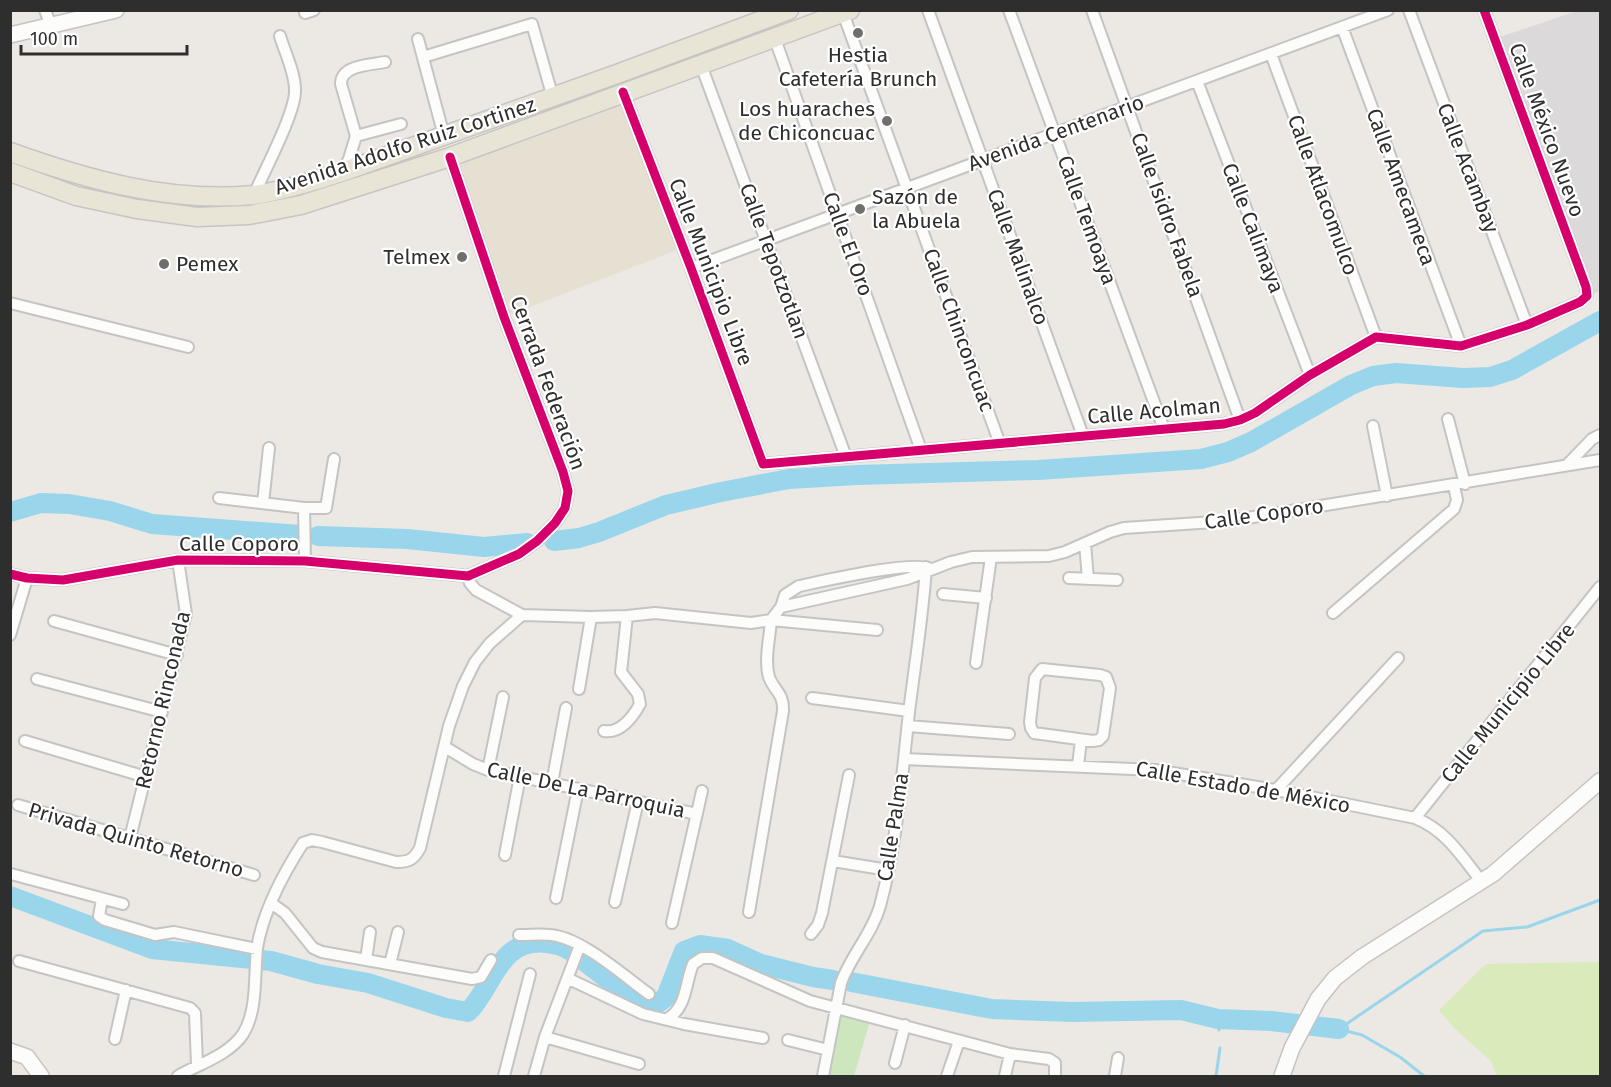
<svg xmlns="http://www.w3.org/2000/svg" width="1611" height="1087" viewBox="0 0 1611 1087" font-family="'Fira Sans',sans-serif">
  <rect width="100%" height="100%" fill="#ece8e4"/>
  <path fill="#dcd9db" d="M1577,11H1600V291L1587,296L1494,39Z"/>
  <path fill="#e6e0d3" d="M623,92L682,248L504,317L450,157Z"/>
  <path fill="#cee6be" d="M840,1012L870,1021L854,1076H828Z"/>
  <path fill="#d9eabb" d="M1600,962V1076H1497L1491,1061L1453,1027L1439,1010L1486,964Z"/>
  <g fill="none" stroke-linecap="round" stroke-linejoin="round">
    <path stroke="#99d6ec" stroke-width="3" d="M1218,1019L1219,1030
      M1339,1029L1483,931L1527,927L1600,900
      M1339,1029L1362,1035L1400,1057L1424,1076
      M1216,1076L1220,1048"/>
    <path stroke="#99d6ec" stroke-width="20" d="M10,512L41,503L69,504L110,511L152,524L300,535
      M318,536L407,539L484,547L527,543
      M554,541L579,538L599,532L666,505L721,492L789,479L857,475L1038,470L1201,459L1228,452L1251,442L1351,385L1373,376L1396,373L1463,378L1490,377L1512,370L1600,321
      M10,896L152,949L271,961L318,974L368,983L446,1008L468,1012C494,986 499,937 547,943C555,944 562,945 569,950
      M584,961L627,994L654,1006L666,997L684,951L700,945L728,949L761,964L813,977L833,980
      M851,982L992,1009L1073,1012L1181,1010L1218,1019L1271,1021L1339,1029"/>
    <g stroke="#c5c4c5" stroke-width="14">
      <path id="street" d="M45,10L51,26
        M928,10L1083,436
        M1009,10L1164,429
        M1092,10L1240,420
        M1409,10L1527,325
        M305,13L314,10
        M843,13L1000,444
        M1342,27L1461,346
        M418,39L444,136
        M775,39L921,450
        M1271,54L1376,337
        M423,57L532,24L553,98
        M701,65L846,457
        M1197,81L1310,375
        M623,92L691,268L763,464L1224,424L1240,420L1255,413L1310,375L1376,337L1461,346L1527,325L1580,302L1587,296L1586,287L1484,10
        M356,136L401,124
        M342,172L349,159L356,136L341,84C341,65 370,65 385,62
        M254,195C264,171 296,112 295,90C295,72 285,53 280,36
        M691,268L1388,10
        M10,303L188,347
        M1448,419L1465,484
        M1373,426L1387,496
        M1567,465L1592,439L1600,435
        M219,498L304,508H326L334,459
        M263,503L269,448
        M304,508L305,561
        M1085,543L1088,579
        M10,574L27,578L63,580L178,560L305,561L468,576L519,554L537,541L555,523L565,508L568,491L563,472L504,317L450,157
        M468,576L470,583L476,590L522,615L591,617L627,616L655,613L751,623L771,620L781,607L785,595L799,586C823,581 912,560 931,569
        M1069,578L1117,580
        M943,594L986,598
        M781,607L907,579L951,562L972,557L1049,556L1065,552L1110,532L1124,528L1229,521L1600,460
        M1333,613L1454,509L1457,500L1454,486
        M54,621L177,655
        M10,635L27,578
        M976,663L991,557
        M1042,669L1100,675L1106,677L1110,688L1103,736L1099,740L1093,741L1034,733L1031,728L1030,722L1035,678Z
        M37,679L162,712
        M579,689L591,617
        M812,698L909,711
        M908,726L1009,734
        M604,731C620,734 633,717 640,704L638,694L621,672L627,616
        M25,741L146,777
        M445,747L473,764L488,770L697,814
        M904,759L1155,770L1276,790L1415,818C1446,830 1462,857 1482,882
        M1078,766L1081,740
        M488,770L503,697
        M552,783L566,708
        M1276,790L1398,658
        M18,805L254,875
        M1415,818L1600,587
        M130,838L186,614L178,560
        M505,855L520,776
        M833,861L888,870
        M11,874L123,904
        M556,898L578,789
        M102,899L99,916L105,920L155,935L174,932L257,949
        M615,902L638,801
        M271,903L285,913L313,948L322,952L472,979L481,977L491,960
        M749,912L783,711C784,693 774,691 769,677C764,660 770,637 771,620L877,630
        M672,923L702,791
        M811,934L818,925L822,913L849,775
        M519,935C532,935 545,933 557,936C586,942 624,976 649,994
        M366,960L370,932
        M19,961L190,1008L195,1013L197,1065
        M390,964L398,932
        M569,979L643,1014L684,1024L763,1038
        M667,1019C687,1008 685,983 693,964L702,958H713L810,1001L1010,1054L1049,1059L1055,1063V1076
        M545,1037L639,1064
        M115,1039L126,990
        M788,1040L828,1050
        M895,1063L905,1025
        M178,1076C199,1064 229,1055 243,1034C258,1010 254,975 257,948C263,912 283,874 303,843L312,840L322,842L396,862C410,862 414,859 420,848L449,726L463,686L475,662L490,643L522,615
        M504,1076L530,974
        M534,1076L545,1037L580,945
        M823,1076L841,983C851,955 872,934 880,906C897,843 902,776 909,712C915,664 923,615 926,567
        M947,1076L959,1041
        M1005,1076L1010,1054
        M1115,1076L1118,1058"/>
    </g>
    <g stroke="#c5c4c5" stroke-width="18">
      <path id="secondary" d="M10,35L116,10
        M10,1051L27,1057L41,1076
        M1282,1076L1292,1048L1318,999L1335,978L1362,957L1493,874L1600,781"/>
    </g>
    <g stroke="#c6c5c4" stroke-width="21">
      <path id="primary" d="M10,152C88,180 170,203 253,195C283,191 313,181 342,172L617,74L789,10
        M10,172L76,196L137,209L197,217L249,215L301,205L450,157L850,10"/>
    </g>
    <use href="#street" stroke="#fcfcfb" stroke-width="10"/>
    <use href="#secondary" stroke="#fcfcfb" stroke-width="15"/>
    <use href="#primary" stroke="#e8e4d6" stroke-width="18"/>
    <g stroke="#fff" stroke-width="13">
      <path id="cycleway" d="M623,92L691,268L763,464L1224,424L1240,420L1255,413L1310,375L1376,337L1461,346L1527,325L1580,302L1587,296L1586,287L1484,10
        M10,574L27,578L63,580L178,560L305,561L468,576L519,554L537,541L555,523L565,508L568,491L563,472L504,317L450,157"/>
    </g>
    <use href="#cycleway" stroke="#d6006c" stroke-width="9"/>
  </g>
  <g fill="#706f6e" stroke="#fff" stroke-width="2">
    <circle cx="858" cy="33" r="6"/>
    <circle cx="887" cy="121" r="6"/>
    <circle cx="860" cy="209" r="6"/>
    <circle cx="462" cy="257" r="6"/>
    <circle cx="164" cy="264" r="6"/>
  </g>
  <g text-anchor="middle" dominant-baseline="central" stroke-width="4.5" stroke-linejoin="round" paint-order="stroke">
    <g font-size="21" fill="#2e2e2e" stroke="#fff" text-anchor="end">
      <text x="858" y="55" text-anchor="middle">Hestia<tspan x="858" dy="24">Cafetería Brunch</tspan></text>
      <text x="875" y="109">Los huaraches<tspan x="875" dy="24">de Chiconcuac</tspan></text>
      <text x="872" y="197" text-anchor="start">Sazón de<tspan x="872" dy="24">la Abuela</tspan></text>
      <text x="450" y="257">Telmex</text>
      <text x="176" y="264" text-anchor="start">Pemex</text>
    </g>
    <g font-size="21" fill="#2e2e2e" stroke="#fff">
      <text transform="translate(1547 130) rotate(70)">Calle México Nuevo</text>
      <text transform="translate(1056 133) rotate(-20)">Avenida Centenario</text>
      <text transform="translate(405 146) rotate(-18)">Avenida Adolfo Ruiz Cortinez</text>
      <text transform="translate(1468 168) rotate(69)">Calle Acambay</text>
      <text transform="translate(1401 187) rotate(70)">Calle Amecameca</text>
      <text transform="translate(1323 195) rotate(70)">Calle Atlacomulco</text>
      <text transform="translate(1167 215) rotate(70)">Calle Isidro Fabela</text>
      <text transform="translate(1087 220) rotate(70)">Calle Temoaya</text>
      <text transform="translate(1253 228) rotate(69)">Calle Calimaya</text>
      <text transform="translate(848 244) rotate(70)">Calle El Oro</text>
      <text transform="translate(1018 257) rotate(70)">Calle Malinalco</text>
      <text transform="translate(774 261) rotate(70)">Calle Tepotzotlan</text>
      <text transform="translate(711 272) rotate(69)">Calle Municipio Libre</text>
      <text transform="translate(959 330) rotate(70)">Calle Chinconcuac</text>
      <text transform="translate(548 383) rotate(70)">Cerrada Federación</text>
      <text transform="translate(1154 411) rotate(-5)">Calle Acolman</text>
      <text transform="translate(1264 514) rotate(-8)">Calle Coporo</text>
      <text x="239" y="544">Calle Coporo</text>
      <text transform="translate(163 700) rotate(-77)">Retorno Rinconada</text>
      <text transform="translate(1508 703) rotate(-51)">Calle Municipio Libre</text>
      <text transform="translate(1243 787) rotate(10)">Calle Estado de México</text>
      <text transform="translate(586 790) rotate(12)">Calle De La Parroquia</text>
      <text transform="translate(893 827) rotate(-81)">Calle Palma</text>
      <text transform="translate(136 840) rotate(16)">Privada Quinto Retorno</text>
    </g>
  </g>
  <rect width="1611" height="1087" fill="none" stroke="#2e2e2e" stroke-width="24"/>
  <path d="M21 45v9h166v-9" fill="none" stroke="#2e2e2e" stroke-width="3"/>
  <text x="30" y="45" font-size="18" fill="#2e2e2e" stroke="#ffffff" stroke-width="4.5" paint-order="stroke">100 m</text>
</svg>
